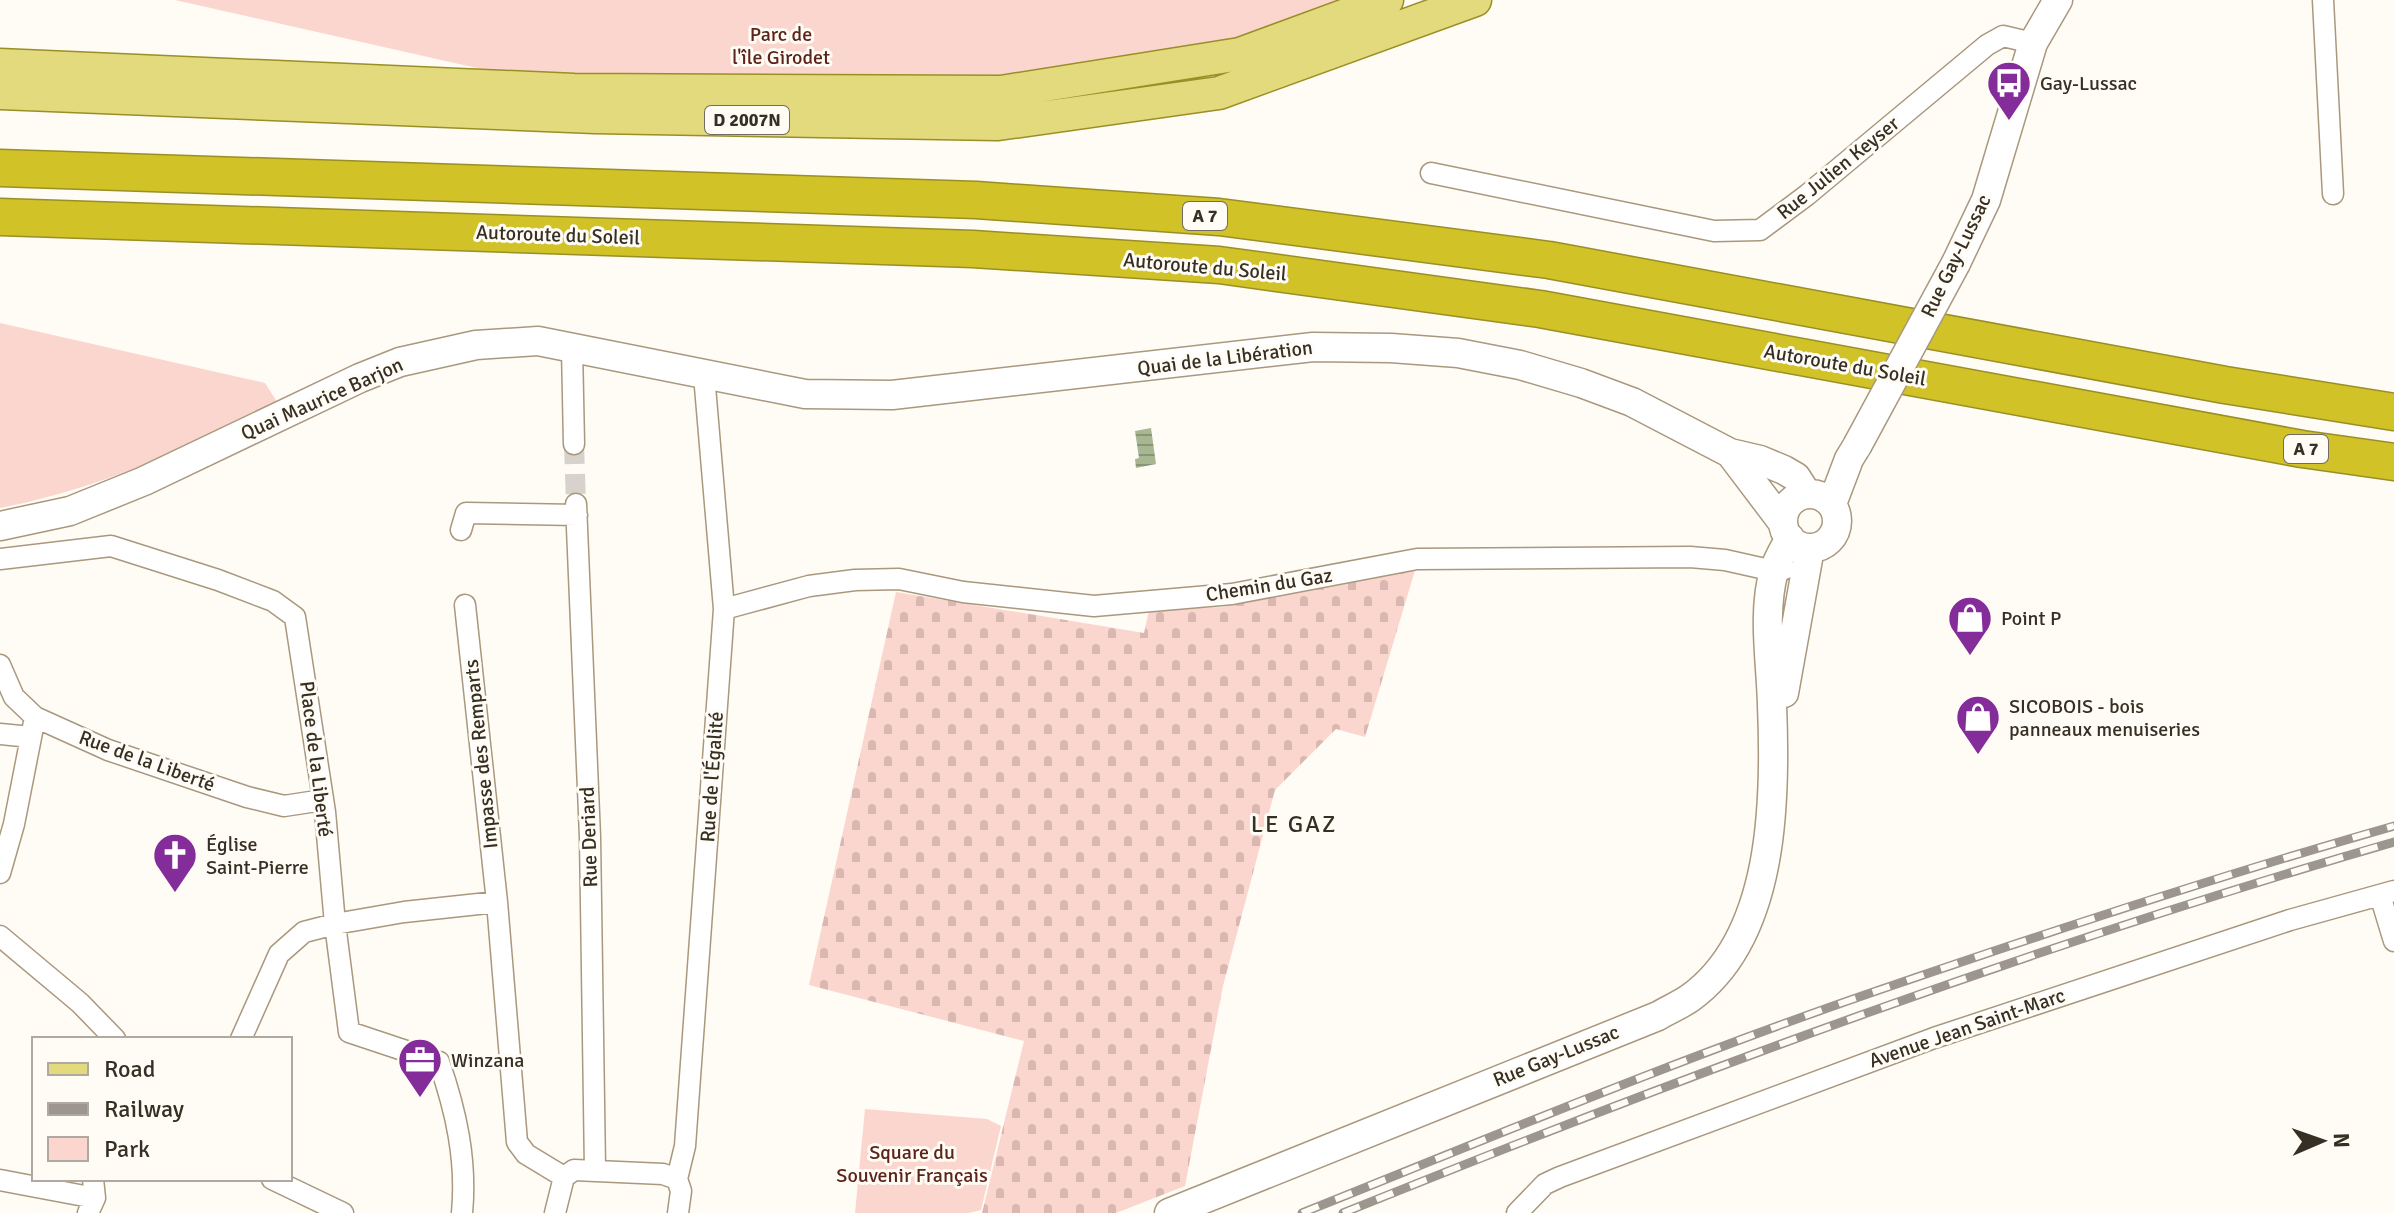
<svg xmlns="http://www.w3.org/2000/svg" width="2394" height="1213" viewBox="0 0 2394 1213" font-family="Signika,sans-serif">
  <defs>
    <pattern id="cemetery-stones" width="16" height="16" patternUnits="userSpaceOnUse" patternTransform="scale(2)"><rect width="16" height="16" fill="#fbd6ce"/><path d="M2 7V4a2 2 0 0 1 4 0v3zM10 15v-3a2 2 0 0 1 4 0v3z" fill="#d8b8b1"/></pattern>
    <pattern id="water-rules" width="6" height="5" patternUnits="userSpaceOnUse" patternTransform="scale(2)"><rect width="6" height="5" fill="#a6b792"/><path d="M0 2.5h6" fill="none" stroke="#889577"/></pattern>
  </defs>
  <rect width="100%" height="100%" fill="#fffbf5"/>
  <path fill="#fbd6ce" d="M175,0H1387L1240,54L1001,92L574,90Z
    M0,323L265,383L279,405C246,423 212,437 178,451C119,476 62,496 0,508Z
    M865,1109L987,1119L1001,1126L981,1210L969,1213H855Z"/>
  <path fill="url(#cemetery-stones)" d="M1416,567L1365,737L1336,729L1275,790L1223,986L1185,1186L1116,1213H982L1024,1041L809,985L896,592L1144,633L1149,610L1222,607Z"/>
  <path fill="url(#water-rules)" d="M1151,428L1156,464L1136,468L1135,459L1139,458L1135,431Z"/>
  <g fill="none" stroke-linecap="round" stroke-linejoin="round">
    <path stroke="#d7d2cb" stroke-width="20" stroke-dasharray="20 10" stroke-linecap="butt" d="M574,444L576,504"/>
    <g stroke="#a9987d" stroke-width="23">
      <path id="street" d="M2323,0L2333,194
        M1431,173L1714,231L1760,230L1807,195L1987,45L2003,36L2033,43
        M572,348L574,444
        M576,504L590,837L595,1169
        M461,530L466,513L577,515
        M0,559L111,546L218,580L273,601L295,617L325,812L335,924L349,1032L439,1062C456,1111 467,1160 462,1213
        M465,605L497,902L517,1142L526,1154L564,1177
        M724,609L809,586L855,580L899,579L963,592L1094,606L1232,594L1417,559L1690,557L1725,560L1774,571L1785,569
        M0,665L14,697L35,717L108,750L247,797L284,806L323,800
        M0,734L31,737
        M0,873L14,824L35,717
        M2380,895L2394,941
        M0,936L80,1003L115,1039
        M241,1039L279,954L304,932L335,924L404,912L497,902
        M272,1179L343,1213
        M677,1179L685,1146L724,609L704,375
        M677,1179L681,1191L678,1213
        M0,1180L95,1198
        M88,1213L95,1198L93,1179
        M555,1213L564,1177L574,1170L663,1174L677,1179
        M1517,1213L1545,1184L1560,1177L1934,1038L2290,920L2394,891"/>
    </g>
    <g stroke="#a9987d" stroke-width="31">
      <path id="secondary" d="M1956,263L1986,200L2033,43L2058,0
        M1730,453L1783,523
        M1783 521a27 27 0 1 1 54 0a27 27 0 1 1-54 0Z
        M1832,504L1849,459L1857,446
        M0,526L70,511L144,481L360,378L400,362L476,345L538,341L805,394L892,395L1313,347L1391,348L1458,353L1520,365L1581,383L1632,402L1730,453L1760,460L1784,470L1796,477L1807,494
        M1784,693L1810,548
        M1169,1213L1658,1016C1668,1010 1680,1005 1690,998C1775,937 1776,799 1772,705C1771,662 1762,613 1774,571C1777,560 1784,549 1790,538"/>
    </g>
    <g stroke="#9a8f26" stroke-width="35">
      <path id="primary" d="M0,65L574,90L1001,92L1240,54L1387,0
        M0,93L595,117L998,124L1219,93L1475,0"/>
    </g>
    <g stroke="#9a8f26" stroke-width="39">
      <path id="highway" d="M0,168L976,200L1219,217L1549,260L2225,385L2394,412
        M0,217L973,249L1219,265L1540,309L2302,449L2394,462"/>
    </g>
    <use href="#street" stroke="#fff" stroke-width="20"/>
    <use href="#secondary" stroke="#fff" stroke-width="28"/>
    <use href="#primary" stroke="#e3da7d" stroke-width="32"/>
    <use href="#highway" stroke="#d0c227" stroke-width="36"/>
    <g stroke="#9c968e" stroke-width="9">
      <path id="rail" d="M1302,1213C1494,1136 1686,1056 1882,989C2051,931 2222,875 2394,826
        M1343,1213C1688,1074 2037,945 2394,842"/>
    </g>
    <use href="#rail" stroke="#fffbf5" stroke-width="6" stroke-dasharray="18" stroke-linecap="butt"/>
    <g stroke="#a9987d" stroke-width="31" stroke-linecap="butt">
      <path id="secondary-bridge" d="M1857,446L1956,263"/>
    </g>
    <use href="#secondary-bridge" stroke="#fff" stroke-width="28"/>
  </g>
  <defs>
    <g id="bus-pin" transform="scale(2.3)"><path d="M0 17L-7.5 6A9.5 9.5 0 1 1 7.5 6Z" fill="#842c9a" stroke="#fffbf5"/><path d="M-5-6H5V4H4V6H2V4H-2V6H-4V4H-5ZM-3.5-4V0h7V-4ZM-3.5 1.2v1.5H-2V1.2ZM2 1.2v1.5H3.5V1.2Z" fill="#fff"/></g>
    <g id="shop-pin" transform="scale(2.3)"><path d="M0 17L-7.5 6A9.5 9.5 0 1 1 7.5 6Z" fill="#842c9a" stroke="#fffbf5"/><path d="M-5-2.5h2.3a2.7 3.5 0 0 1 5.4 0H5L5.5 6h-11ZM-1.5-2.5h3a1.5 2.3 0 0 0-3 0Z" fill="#fff"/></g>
    <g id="church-pin" transform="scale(2.3)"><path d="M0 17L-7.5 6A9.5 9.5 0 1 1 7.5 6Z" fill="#842c9a" stroke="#fffbf5"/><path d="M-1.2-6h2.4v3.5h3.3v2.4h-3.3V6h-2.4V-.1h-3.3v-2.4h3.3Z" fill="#fff"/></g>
    <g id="office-pin" transform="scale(2.3)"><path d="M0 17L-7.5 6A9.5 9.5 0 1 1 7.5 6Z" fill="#842c9a" stroke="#fffbf5"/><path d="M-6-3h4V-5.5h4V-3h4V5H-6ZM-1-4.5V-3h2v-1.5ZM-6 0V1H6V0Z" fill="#fff"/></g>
  </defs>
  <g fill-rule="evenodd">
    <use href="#bus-pin" x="2009" y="83"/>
    <use href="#shop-pin" x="1970" y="618"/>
    <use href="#shop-pin" x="1978" y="717"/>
    <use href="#church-pin" x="175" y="855"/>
    <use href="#office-pin" x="420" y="1060"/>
  </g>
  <g text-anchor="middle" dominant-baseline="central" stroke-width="6" stroke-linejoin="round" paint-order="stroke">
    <g fill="#fffbf5" stroke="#726c63" stroke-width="2">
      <rect x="705" y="106" width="84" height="28" rx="6"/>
      <rect x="1183" y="202" width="44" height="28" rx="6"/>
      <rect x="2284" y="435" width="44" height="28" rx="6"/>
    </g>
    <g font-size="18" font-weight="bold" fill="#362f24">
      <text x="747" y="120">D 2007N</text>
      <text x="1205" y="216">A 7</text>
      <text x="2306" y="449">A 7</text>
    </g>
    <g font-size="20" fill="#5b2319" stroke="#fffbf5">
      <text x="781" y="34">Parc de<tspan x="781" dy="23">l'île Girodet</tspan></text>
      <text x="912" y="1152">Square du<tspan x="912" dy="23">Souvenir Français</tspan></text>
    </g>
    <g font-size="20" fill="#362f24" stroke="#fffbf5" text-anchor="start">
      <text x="2040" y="83">Gay-Lussac</text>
      <text x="2001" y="618">Point P</text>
      <text x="2009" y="706">SICOBOIS - bois<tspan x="2009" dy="23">panneaux menuiseries</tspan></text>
      <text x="206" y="844">Église<tspan x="206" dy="23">Saint-Pierre</tspan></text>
      <text x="451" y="1060">Winzana</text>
    </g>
    <g font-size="20" fill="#362f24" stroke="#fffbf5">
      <text transform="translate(1838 168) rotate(-39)">Rue Julien Keyser</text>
      <text transform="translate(558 235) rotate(2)">Autoroute du Soleil</text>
      <text transform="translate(1956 256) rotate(-64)">Rue Gay-Lussac</text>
      <text transform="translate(1205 267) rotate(5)">Autoroute du Soleil</text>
      <text transform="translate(1225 358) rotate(-7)">Quai de la Libération</text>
      <text transform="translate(1845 365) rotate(10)">Autoroute du Soleil</text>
      <text transform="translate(322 399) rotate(-24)">Quai Maurice Barjon</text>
      <text transform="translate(1269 585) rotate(-9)">Chemin du Gaz</text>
      <text transform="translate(481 754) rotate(-96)">Impasse des Remparts</text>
      <text transform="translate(316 759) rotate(83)">Place de la Liberté</text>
      <text transform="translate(147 761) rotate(20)">Rue de la Liberté</text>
      <text transform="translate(712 777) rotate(-86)">Rue de l'Égalité</text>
      <text transform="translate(589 837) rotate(-92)">Rue Deriard</text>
      <text transform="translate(1967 1028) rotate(-19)">Avenue Jean Saint-Marc</text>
      <text transform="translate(1556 1056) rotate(-22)">Rue Gay-Lussac</text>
    </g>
    <g font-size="24" letter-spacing="2" fill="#362f24" stroke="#fffbf5">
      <text x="1294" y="824">LE GAZ</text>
    </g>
  </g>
  <rect x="32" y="1037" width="260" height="144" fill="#fffbf5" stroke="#afa9a1" stroke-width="2"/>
  <rect x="48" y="1063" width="40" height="12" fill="#e3da7d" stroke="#afa9a1" stroke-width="2"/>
  <text x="104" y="1077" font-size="24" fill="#362f24">Road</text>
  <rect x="48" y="1103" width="40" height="12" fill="#9c968e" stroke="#afa9a1" stroke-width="2"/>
  <text x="104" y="1117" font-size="24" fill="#362f24">Railway</text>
  <rect x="48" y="1137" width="40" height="24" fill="#fbd6ce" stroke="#afa9a1" stroke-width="2"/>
  <text x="104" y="1157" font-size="24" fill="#362f24">Park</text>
  <g transform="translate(2322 1141) rotate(88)" stroke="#fffbf5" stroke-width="6" paint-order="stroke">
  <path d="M0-6L14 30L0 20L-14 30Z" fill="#362f24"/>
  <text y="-12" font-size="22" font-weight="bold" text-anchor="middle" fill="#362f24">N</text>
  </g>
</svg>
